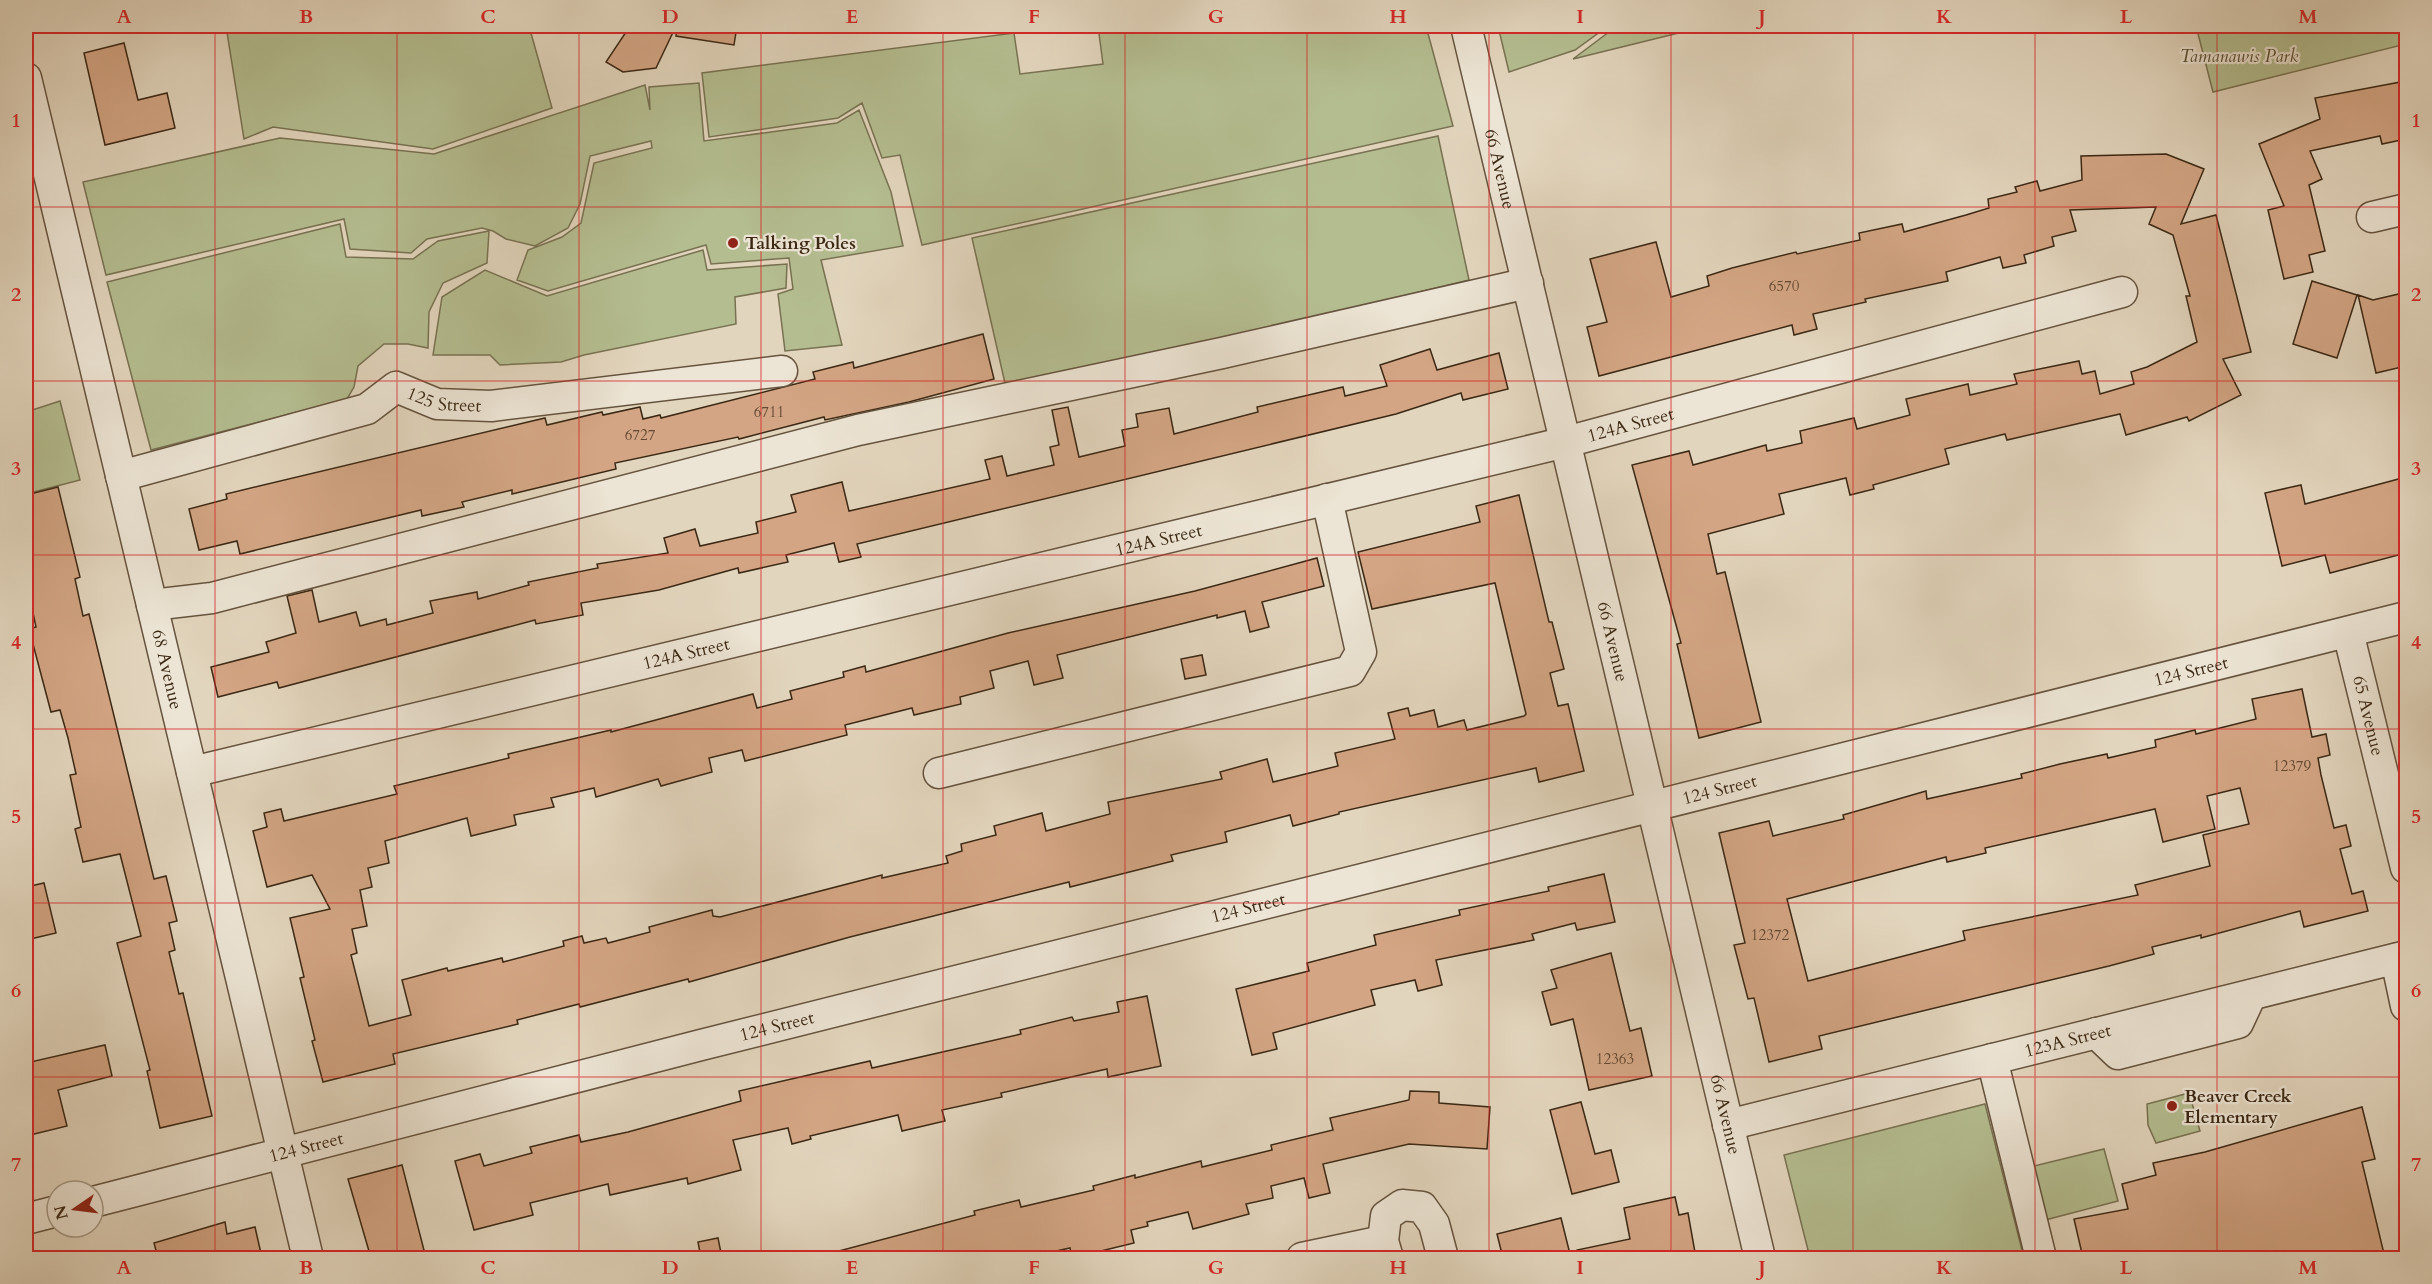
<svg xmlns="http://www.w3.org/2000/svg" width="2432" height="1284" viewBox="0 0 2432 1284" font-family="Cardo,serif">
  <rect width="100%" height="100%" fill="#e2d5bd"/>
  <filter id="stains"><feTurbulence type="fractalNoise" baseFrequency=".00333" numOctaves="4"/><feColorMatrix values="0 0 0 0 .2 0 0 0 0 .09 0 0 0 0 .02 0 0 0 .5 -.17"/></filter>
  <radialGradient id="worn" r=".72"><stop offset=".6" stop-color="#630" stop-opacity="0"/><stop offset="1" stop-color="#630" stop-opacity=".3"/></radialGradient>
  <path fill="#b4bd90" stroke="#787252" stroke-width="1.5" d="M226,26H529L552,108L433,149L273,127L244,139Z
    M1098,26H1426L1453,126L922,245L900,155L882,158L862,103L838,118L709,137L702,73L1014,33L1020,74L1103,64Z
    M1498,26H1608L1575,50L1509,72Z
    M1617,26H1707L1573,59Z
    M2196,26H2406V44L2213,92Z
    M699,83L704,141L837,123L859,110L891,192L903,246L821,260L842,345L785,351L778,294L793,289L789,258L711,264L706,245L548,291L517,280L528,250L562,237L581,223L594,163L652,148L651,141L590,156L580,204L568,228L535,246L506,239L493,231L482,228L427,239L411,253L350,249L344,219L106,275L83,182L280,138L434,154L645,85L650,110L649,87Z
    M1438,136L1469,280L1007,392L972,238Z
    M340,224L346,257L413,259L438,241L489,231L487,263L443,283L429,312L428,348L408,344H384L358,366L354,387L347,399L151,450L107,282Z
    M703,250L707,270L787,264L786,288L735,297L736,324L584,355L561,362L500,365L490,355H433L442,297L485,270L547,296Z
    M60,401L80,480L26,494V412Z
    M2189,1093L2200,1131L2156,1143L2148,1125L2147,1104Z
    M1985,1104L2024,1258H1810L1784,1155Z
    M2104,1149L2118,1201L2045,1220L2030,1167Z"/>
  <path fill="#d3a584" stroke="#3b2814" stroke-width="1.5" fill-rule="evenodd" d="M630,26H676L656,68L623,72L606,62Z
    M677,26H737L734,45L676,36Z
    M124,43L138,100L167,93L175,128L105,145L84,53Z
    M2406,81V139L2382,144L2380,136L2310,151L2322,179L2309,185L2325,251L2309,255L2313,272L2284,279L2268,210L2284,206L2259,144L2320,119L2315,98Z
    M2166,154L2204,169L2181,224L2216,215L2251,352L2223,359L2241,395L2189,421L2187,417L2126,435L2120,414L2007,440L2005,434L1945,449L1949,464L1873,485L1874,489L1850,495L1846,478L1779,494L1784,514L1708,534L1717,574L1725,572L1761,722L1699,738L1677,644L1681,643L1632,465L1689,451L1693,465L1766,445L1767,451L1802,443L1800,431L1854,418L1857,429L1910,415L1906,399L1968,384L1970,395L2017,384L2014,374L2079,361L2082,374L2095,371L2100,394L2134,384L2131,372L2147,367L2197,342L2186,296H2190L2173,235L2149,224L2156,207L2070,210L2076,231L2052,237L2054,246L2024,255L2026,263L2003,268L2000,257L1946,272L1948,281L1865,299L1866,302L1813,314L1817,329L1794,335L1792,325L1599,376L1587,327L1607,322L1590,259L1656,242L1671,297L1709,286L1707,276L1732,268L1796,252L1797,254L1860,240L1859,233L1902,224L1904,232L1966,215L1989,208L1988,199L2017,192L2015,187L2037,181L2040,191L2082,180L2081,156Z
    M2312,281L2357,295L2337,358L2293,344Z
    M2403,293L2406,307V366L2376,373L2358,295L2373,300Z
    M983,334L994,379L909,402L825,420L824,417L739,439L738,437L615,463L616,469L512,494V490L462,502L464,507L422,516L421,510L240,554L237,541L199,550L189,509L227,499L226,494L545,418L547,425L602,412L603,415L640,407L643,419L660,415L661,418L815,379L813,372L853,362L854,368Z
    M1430,349L1437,370L1499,353L1508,389L1463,400L1461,393L1396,414L857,544L861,557L839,562L834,543L786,555L788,562L739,573L738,568L659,590L581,603L583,615L536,624L535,620L279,688L277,682L218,697L211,667L269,652L266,642L296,633L287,596L312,590L319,622L356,612L360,626L386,619L387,625L433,613L430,601L477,592L478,599L529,585L528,582L598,568L597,564L668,553L664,538L695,529L700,546L758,533L756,522L796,512L791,495L842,482L849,511L990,479L985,460L1002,456L1007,476L1054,465L1050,447L1059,445L1052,410L1068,407L1079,457L1125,446L1122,430L1138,427L1136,414L1169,408L1174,434L1258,412L1257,407L1343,387L1345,396L1387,386L1380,365Z
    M2406,477V553L2330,573L2325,555L2282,566L2265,493L2301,485L2305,504Z
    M58,487L80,577L75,579L83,616L89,614L154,879L166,876L177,921L169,923L175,950L169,952L179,994L183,993L212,1116L160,1128L147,1071L150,1070L117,943L141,936L120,854L83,862L75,829L81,827L70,775L76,774L68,738L60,710L51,712L29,629L36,627L26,580V495Z
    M1519,495L1549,622H1552L1564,669L1550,673L1558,706L1568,704L1584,771L1539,782L1536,768L1339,812V814L1293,826L1290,815L1225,832L1227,842L1171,855L1173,861L1070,887L1069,882L850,937L689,982L688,979L580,1007L579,1004L517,1020L518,1024L393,1054L395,1064L323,1082L312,1041L315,1040L300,978L304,977L290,918L330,909L312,875L267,887L253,831L267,827L264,813L281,809L284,821L397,794L394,786L509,758L508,754L611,730V732L753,694L757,708L792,699L790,691L844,677L843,672L865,666L866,672L1008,633L1195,591L1317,558L1324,586L1262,602L1269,627L1250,632L1245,611L1217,618V615L1057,655L1063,678L1034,685L1028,661L990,671L994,688L960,697L961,704L914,715L912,708L845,725L847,735L745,761L742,750L709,758L712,772L661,786L658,779L596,797L594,788L551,798L554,807L514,815L516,825L471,836L467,818L385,841L389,863L368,868L372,887L360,890L367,926L352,929L357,953L351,955L369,1026L411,1015L402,980L447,968L448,971L502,958L503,962L564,946L563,941L582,936L584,943L606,938L608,943L650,932L649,927L712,910L713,916L720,917L882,875V878L948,863L946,856L962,851L961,844L996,835L994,826L1042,813L1046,831L1110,814L1108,802L1222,779L1220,772L1267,759L1273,782L1338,766L1335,753L1395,739L1388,713L1408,708L1410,716L1434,710L1438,727L1464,720L1467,730L1524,716L1526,714L1495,583L1372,609L1358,552L1480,522L1476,506Z
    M1202,655L1206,675L1185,679L1181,659Z
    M2302,689L2312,737L2326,734L2330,755L2318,758L2321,775L2334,828L2346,825L2351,846L2340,849L2352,894L2363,891L2368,911L2304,927L2300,911L2201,938V935L2152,947L2154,954L2109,966L1819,1036L1822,1049L1769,1062L1754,998L1748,999L1734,945L1745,943L1719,833L1769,821L1773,836L1844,819L1843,815L1926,791L1927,799L2022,778L2021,774L2060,764L2107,754L2108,758L2156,747L2155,740L2195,730L2196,734L2256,719L2252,699ZM2240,788L2249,824L2203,835L2210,866L2135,885L2138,895L1963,931L1965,940L1808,981L1787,899L1946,857L1947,862L1986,853L1985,848L2155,809L2163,842L2215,829L2207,796Z
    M1604,874L1615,922L1577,930L1575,923L1532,934L1534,940L1436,960L1442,985L1418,991L1415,980L1371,990L1375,1005L1273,1033L1277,1049L1252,1055L1236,989L1309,971L1307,963L1376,945L1374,935L1460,915L1459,910L1549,891L1548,887Z
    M44,883L56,933L26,940V887Z
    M1611,953L1630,1031L1641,1028L1652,1076L1589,1090L1573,1019L1551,1025L1542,992L1557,988L1551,970Z
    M1147,996L1161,1066L1108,1077L1107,1069L1001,1093L1002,1097L942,1110L945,1121L902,1131L898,1115L810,1136L811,1139L792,1144L788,1128L733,1140L741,1170L688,1184L687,1178L610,1195L608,1184L530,1203L533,1215L474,1230L455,1161L480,1154L484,1166L532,1153L530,1147L579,1135L581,1142L628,1132L741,1101L739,1091L870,1061L872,1068L1021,1034L1020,1030L1072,1017L1074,1021L1119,1012L1117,1002Z
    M105,1045L112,1076L58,1090L67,1126L26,1136V1063Z
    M1410,1091L1439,1092V1103L1490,1107L1487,1149L1409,1144L1323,1164L1330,1193L1309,1198L1304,1178L1271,1186L1273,1198L1246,1204L1249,1214L1193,1229L1188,1212L1147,1222L1148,1226L1131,1230L1134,1243L1072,1258L1070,1248L1025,1258H836L835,1252L975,1215L974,1211L1019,1200L1021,1207L1094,1190L1093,1186L1135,1175V1178L1201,1161L1202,1167L1272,1150L1271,1145L1333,1130L1330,1118L1409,1100Z
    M1581,1102L1595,1154L1611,1150L1619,1182L1572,1194L1550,1110Z
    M2362,1107L2375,1159L2362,1162L2385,1258H2083L2074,1219L2128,1209L2122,1184L2156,1175L2153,1163L2205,1152Z
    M402,1165L426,1258H371L348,1179Z
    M1675,1197L1679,1215L1688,1213L1696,1258H1578L1577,1250L1630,1239L1624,1208Z
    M1561,1218L1571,1258H1503L1497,1234Z
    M225,1222L227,1234L255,1227L262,1258H158L154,1243Z
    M718,1238L722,1258H701L698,1242Z"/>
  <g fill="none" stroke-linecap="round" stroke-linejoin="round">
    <g stroke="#65533e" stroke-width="33">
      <g id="minor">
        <path id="s1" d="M1466,26L1760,1258"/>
        <path id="s2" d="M26,78L308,1258"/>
        <path d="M2372,217L2406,209"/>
        <path id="s3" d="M121,476L367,409L396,387L437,404L491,406L782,371"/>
        <path d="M152,605L212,598L858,430L1222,353L1528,283"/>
        <path id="s4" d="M2348,632L2406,868"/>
        <path id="s5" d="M192,772L1566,442L2122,292"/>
        <path d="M939,773L1350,671L1361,652L1327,499"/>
        <path d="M2396,959L2406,1006"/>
        <path d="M2096,1033L2118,1054L2238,1023L2251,995"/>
        <path d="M1992,1059L2041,1258"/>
        <path id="s6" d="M1728,1125L2406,956"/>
        <path id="s7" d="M93,1202L701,1045L2406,617"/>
        <path d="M26,1219L57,1211"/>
        <path d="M1302,1258L1383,1241"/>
        <path d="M1388,1258L1383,1241L1386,1216L1402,1205L1422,1207L1434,1224L1443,1258"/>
      </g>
    </g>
    <use href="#minor" stroke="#ece4d4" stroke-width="30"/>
  </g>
  <path fill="none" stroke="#d62828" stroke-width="1.5" stroke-opacity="0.55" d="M215,26V1258M397,26V1258M579,26V1258M761,26V1258M943,26V1258M1125,26V1258M1307,26V1258M1489,26V1258M1671,26V1258M1853,26V1258M2035,26V1258M2217,26V1258M26,207H2406M26,381H2406M26,555H2406M26,729H2406M26,903H2406M26,1077H2406"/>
  <g fill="#8f2418" stroke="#ece4d4" stroke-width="2">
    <circle cx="733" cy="243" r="6"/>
    <circle cx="2172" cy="1106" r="6"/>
  </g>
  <g text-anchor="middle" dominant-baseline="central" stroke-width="4.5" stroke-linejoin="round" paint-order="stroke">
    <g font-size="15" fill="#614730">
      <text x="1784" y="286">6570</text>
      <text x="769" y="412">6711</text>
      <text x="640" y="435">6727</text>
      <text x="2292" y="766">12379</text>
      <text x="1770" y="935">12372</text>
      <text x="1615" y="1059">12363</text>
    </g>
    <g font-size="18" font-style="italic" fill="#594d33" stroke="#ece4d4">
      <text x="2239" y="56">Tamanawis Park</text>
    </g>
    <g font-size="18" fill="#3b2814" stroke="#ece4d4">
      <text stroke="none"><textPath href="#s1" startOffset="147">66 Avenue</textPath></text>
      <text stroke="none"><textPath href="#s3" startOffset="342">125 Street</textPath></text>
      <text stroke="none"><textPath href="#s5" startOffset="1480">124A Street</textPath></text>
      <text stroke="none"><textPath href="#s5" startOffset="994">124A Street</textPath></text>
      <text stroke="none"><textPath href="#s1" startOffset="633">66 Avenue</textPath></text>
      <text stroke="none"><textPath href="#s5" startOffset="508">124A Street</textPath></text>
      <text stroke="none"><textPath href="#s2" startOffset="608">68 Avenue</textPath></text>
      <text stroke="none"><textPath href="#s7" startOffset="2164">124 Street</textPath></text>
      <text stroke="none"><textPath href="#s4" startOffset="86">65 Avenue</textPath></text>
      <text stroke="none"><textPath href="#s7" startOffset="1678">124 Street</textPath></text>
      <text stroke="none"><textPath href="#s7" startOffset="1192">124 Street</textPath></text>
      <text stroke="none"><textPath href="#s7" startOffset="706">124 Street</textPath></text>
      <text stroke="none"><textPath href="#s6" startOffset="350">123A Street</textPath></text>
      <text stroke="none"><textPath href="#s1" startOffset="1119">66 Avenue</textPath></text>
      <text stroke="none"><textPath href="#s7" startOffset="220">124 Street</textPath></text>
    </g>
    <g font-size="18" font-weight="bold" fill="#3b2814" stroke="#ece4d4" text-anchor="start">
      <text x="745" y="243">Talking Poles</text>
      <text x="2184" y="1096">Beaver Creek<tspan x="2184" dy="21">Elementary</tspan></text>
    </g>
  </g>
  <rect width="2432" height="1284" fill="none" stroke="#e2d5bd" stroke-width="66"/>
  <g transform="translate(75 1209) rotate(256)"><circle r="28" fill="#ece4d4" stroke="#a59987" stroke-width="1.5"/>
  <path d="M0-4.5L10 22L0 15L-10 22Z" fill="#8f2418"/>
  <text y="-9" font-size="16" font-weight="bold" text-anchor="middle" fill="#3b2814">N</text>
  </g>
  <rect x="33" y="33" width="2366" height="1218" fill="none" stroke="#d62828" stroke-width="2"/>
  <g font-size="20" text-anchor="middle" font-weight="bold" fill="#d62828">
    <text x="124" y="23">A</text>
    <text x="306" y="23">B</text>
    <text x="488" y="23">C</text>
    <text x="670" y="23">D</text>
    <text x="852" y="23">E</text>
    <text x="1034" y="23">F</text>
    <text x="1216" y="23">G</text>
    <text x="1398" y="23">H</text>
    <text x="1580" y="23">I</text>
    <text x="1762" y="23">J</text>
    <text x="1944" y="23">K</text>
    <text x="2126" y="23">L</text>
    <text x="2308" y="23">M</text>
    <text x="16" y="127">1</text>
    <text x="2416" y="127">1</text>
    <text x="16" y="301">2</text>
    <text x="2416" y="301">2</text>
    <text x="16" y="475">3</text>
    <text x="2416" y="475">3</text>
    <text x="16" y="649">4</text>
    <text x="2416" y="649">4</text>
    <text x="16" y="823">5</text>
    <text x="2416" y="823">5</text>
    <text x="16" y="997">6</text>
    <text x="2416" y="997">6</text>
    <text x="16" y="1171">7</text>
    <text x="2416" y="1171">7</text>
    <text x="124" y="1274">A</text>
    <text x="306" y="1274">B</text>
    <text x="488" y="1274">C</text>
    <text x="670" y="1274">D</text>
    <text x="852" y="1274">E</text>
    <text x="1034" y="1274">F</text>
    <text x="1216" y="1274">G</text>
    <text x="1398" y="1274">H</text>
    <text x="1580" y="1274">I</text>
    <text x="1762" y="1274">J</text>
    <text x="1944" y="1274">K</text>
    <text x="2126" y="1274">L</text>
    <text x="2308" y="1274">M</text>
  </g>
  <rect width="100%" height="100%" filter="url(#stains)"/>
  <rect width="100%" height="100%" fill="url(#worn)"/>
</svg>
